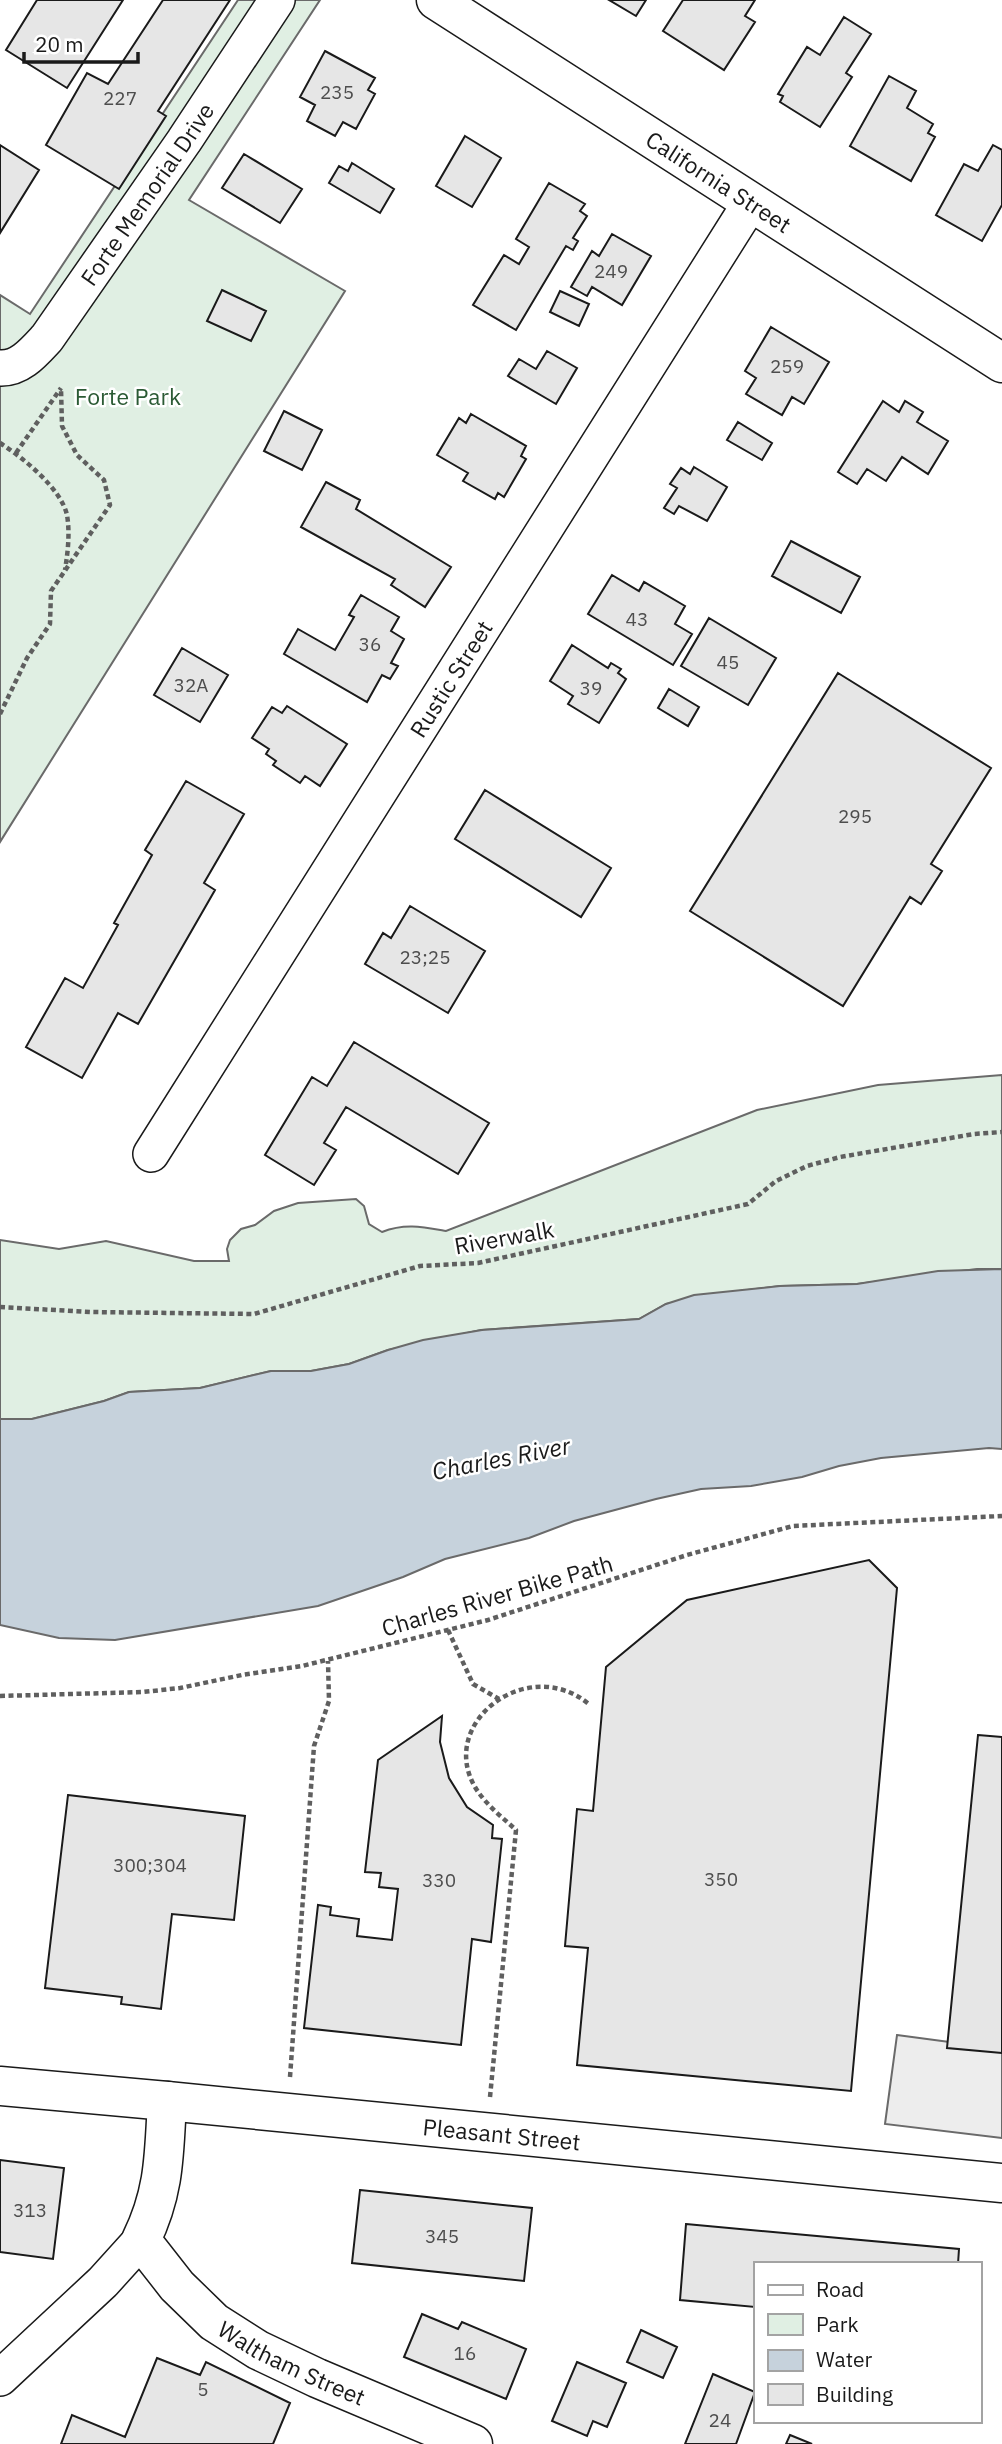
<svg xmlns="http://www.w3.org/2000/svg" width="1002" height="2444" viewBox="0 0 1002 2444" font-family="'IBM Plex Sans',sans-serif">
  <rect width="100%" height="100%" fill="#fff"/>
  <path fill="#e0efe3" stroke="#6a6a6a" stroke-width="2" d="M238,0H320L189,200L345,291L0,842V295L30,314Z
    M1002,1075V1269H977L857,1284L780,1286L739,1291L666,1304L639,1319L481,1330L388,1350L349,1364L311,1371H271L200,1388L129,1392L104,1401L32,1419H0V1240L59,1249L106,1241L194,1261H229L227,1249L230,1240L241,1229L255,1225L274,1211L298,1203L356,1199L364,1206L369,1224L382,1232C405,1223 423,1227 446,1231L757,1110L878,1085Z"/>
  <path fill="#ededed" stroke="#6a6a6a" stroke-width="2" d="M897,2035L1002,2049V2138L885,2124Z"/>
  <path fill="#c6d2dc" stroke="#6a6a6a" stroke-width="2" d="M1002,1269V1449L989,1448L881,1458L839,1466L802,1477L751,1486L701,1489L656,1499L574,1521L529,1538L445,1559L403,1577L318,1606L115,1640L59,1638L0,1625V1419H32L104,1401L129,1392L200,1388L271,1371H311L349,1364L388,1350L423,1340L482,1330L639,1319L666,1304L694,1295L780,1286L857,1284L938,1271Z"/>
  <path fill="#e6e6e6" stroke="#1a1a1a" stroke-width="2" d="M37,0H123L67,88L6,50Z
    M163,0H230L158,111L166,116L119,189L46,145L87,73L108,84Z
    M609,0H646L636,16Z
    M683,0H755L745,16L755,22L724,70L663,31Z
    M844,17L871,34L846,73L852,77L820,127L780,102L783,96L778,94L807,47L820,55Z
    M325,51L375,78L368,90L375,94L356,129L343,122L335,136L307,121L315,105L300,97Z
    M889,76L916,91L907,108L933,124L928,133L935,137L911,181L850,146Z
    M465,136L501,158L472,207L436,186Z
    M0,145L39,170L0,233Z
    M993,145L1002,150V205L982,241L936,215L964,164L978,171Z
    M244,154L302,189L280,223L222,188Z
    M352,163L394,189L380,213L329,183L339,166L348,171Z
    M549,183L585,204L580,211L587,216L573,238L578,241L573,250L566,246L516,330L473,305L504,255L519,264L529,247L516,239Z
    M612,234L651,256L622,305L592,287L587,296L571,287L592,251L599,256Z
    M222,290L266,311L251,341L207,321Z
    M560,291L589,304L579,326L550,312Z
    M771,327L829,362L804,404L792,397L782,415L746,394L756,378L745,371Z
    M547,351L577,368L556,404L508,376L519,359L536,369Z
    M883,401L899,412L905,401L923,412L917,422L948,441L928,474L902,457L886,481L867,469L857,484L838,472Z
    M284,411L322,430L302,470L264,451Z
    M471,414L526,446L521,456L526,459L504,497L498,493L495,499L463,481L468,473L437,455L459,418L466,423Z
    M738,422L772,443L762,460L727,440Z
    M694,467L727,487L707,521L679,506L674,514L664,508L677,488L670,484L681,468L690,474Z
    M326,482L360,500L356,509L451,567L425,607L391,585L395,579L301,527Z
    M791,541L860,577L841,613L772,576Z
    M612,575L639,591L644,582L685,606L675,624L692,634L673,665L588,614Z
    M361,595L399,617L391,631L404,639L391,663L398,666L390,679L382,675L367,702L284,654L298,629L335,650L354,617L349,615Z
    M709,618L776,658L748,705L681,666Z
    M572,645L608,668L611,663L621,669L618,673L626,679L599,723L568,704L573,696L550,681Z
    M182,648L228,675L200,722L154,695Z
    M838,673L991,768L931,864L942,871L921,904L910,897L843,1006L690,911Z
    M669,689L699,707L688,726L658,708Z
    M287,706L347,744L320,786L305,776L300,783L273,765L276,761L266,754L269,749L252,738L272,707L282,713Z
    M186,781L244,814L204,883L215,890L138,1024L118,1013L82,1078L26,1047L65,978L83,988L118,925L114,923L152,855L145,850Z
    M485,790L611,868L581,917L455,839Z
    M410,906L485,951L448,1013L365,964L383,933L391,938Z
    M354,1042L489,1123L458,1174L346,1107L324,1143L336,1150L314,1185L265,1155L312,1077L327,1086Z
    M869,1560L897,1588L851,2091L577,2065L588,1948L565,1946L577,1809L593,1811L606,1667L687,1600Z
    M442,1716L440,1742L449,1778L467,1807L493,1825L492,1838L502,1839L491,1942L472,1939L461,2045L304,2028L318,1905L331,1907L330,1915L359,1919L357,1936L392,1940L398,1889L379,1887L381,1873L365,1872L378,1760Z
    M978,1735L1002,1737V2053L947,2048Z
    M68,1795L245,1816L234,1920L172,1914L161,2009L121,2004L122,1997L45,1988Z
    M0,2160L64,2168L53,2259L0,2252Z
    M360,2190L532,2208L524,2281L352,2263Z
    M686,2224L959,2249L958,2264H755V2307L680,2300Z
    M422,2314L458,2329L462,2322L526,2349L506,2399L404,2357Z
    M641,2330L677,2347L663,2378L627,2362Z
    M157,2358L200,2375L206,2362L290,2403L273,2444H61L72,2415L125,2437Z
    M577,2362L626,2383L607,2427L593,2421L587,2436L552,2421Z
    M713,2374L755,2392L736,2444H685Z
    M790,2435L812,2444H786Z"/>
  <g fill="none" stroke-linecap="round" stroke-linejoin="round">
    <g stroke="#1a1a1a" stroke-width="38">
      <g id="minor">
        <path id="s1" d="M0,368C20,369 34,352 47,338L184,141L277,0"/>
        <path id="s2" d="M151,1154L751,202"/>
        <path d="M0,2378L103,2282L141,2240"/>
      </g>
    </g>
    <g stroke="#1a1a1a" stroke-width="41">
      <g id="tertiary">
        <path id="s3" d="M436,0L1002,363"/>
        <path id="s4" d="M0,2086L167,2101L1002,2183"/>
        <path id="s5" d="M167,2101C164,2154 165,2191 141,2240L177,2286L214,2322L258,2350L317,2378L473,2444"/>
      </g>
    </g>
    <path stroke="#5f5f5f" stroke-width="4.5" stroke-dasharray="5 3.5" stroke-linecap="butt" d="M0,443C22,457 61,488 67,515C70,533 68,551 65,570
      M16,453L61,388
      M0,714L27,658L50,624L51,591L110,505L104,480L77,455L62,426L61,388
      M0,1307L90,1312L254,1314L420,1266L478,1263L748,1204L776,1181L807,1166L840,1157L974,1134L1002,1132
      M448,1630L473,1684L499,1699
      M0,1696L143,1692L180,1688L242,1675L302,1666L488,1620L687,1555L793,1526L1002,1516
      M290,2077L314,1746L329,1701L328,1661
      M490,2097L516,1830C502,1817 485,1804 475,1787C437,1722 529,1653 590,1705"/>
    <use href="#minor" stroke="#fff" stroke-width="35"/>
    <use href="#tertiary" stroke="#fff" stroke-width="38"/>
  </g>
  <g text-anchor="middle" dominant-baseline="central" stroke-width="5" stroke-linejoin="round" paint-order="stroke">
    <g font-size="19" fill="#4d4d4d">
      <text x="337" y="92">235</text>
      <text x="120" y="98">227</text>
      <text x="611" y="271">249</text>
      <text x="787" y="366">259</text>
      <text x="637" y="619">43</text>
      <text x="370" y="644">36</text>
      <text x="728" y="662">45</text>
      <text x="191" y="685">32A</text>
      <text x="591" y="688">39</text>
      <text x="855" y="816">295</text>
      <text x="425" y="957">23;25</text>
      <text x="150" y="1865">300;304</text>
      <text x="721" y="1879">350</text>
      <text x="439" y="1880">330</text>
      <text x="30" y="2210">313</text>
      <text x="442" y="2236">345</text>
      <text x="465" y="2353">16</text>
      <text x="203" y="2389">5</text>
      <text x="720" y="2420">24</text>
    </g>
    <g font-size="23" fill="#1a1a1a" stroke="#fff">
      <text stroke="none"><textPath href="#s3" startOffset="336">California Street</textPath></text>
      <text stroke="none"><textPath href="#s1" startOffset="233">Forte Memorial Drive</textPath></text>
      <text stroke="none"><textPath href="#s2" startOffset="562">Rustic Street</textPath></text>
      <text transform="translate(504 1237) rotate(-10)">Riverwalk</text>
      <text transform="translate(497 1595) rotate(-16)">Charles River Bike Path</text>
      <text stroke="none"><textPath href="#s4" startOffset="504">Pleasant Street</textPath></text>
      <text stroke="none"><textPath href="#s5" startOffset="341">Waltham Street</textPath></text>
    </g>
    <g font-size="23" fill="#2b5a34" stroke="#fff">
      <text x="128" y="396">Forte Park</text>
    </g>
    <g font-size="24" font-style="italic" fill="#1a1a1a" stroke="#fff">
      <text transform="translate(501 1458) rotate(-11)">Charles River</text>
    </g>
  </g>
  <rect x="754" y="2262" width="228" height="161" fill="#ffffff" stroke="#a3a3a3" stroke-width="2"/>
  <rect x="768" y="2285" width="35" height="10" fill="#ffffff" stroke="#a3a3a3" stroke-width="2"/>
  <text x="816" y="2297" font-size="21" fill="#1a1a1a">Road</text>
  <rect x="768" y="2314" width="35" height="21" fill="#e0efe3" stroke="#a3a3a3" stroke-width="2"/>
  <text x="816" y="2332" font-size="21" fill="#1a1a1a">Park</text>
  <rect x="768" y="2350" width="35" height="21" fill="#c6d2dc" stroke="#a3a3a3" stroke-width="2"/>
  <text x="816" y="2367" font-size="21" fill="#1a1a1a">Water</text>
  <rect x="768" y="2384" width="35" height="21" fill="#e6e6e6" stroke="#a3a3a3" stroke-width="2"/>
  <text x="816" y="2402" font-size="21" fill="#1a1a1a">Building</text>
  <path d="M24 52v10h114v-10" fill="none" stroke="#1a1a1a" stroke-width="3.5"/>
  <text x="35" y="52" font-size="21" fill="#1a1a1a" stroke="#ffffff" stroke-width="5" paint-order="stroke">20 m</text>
</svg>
